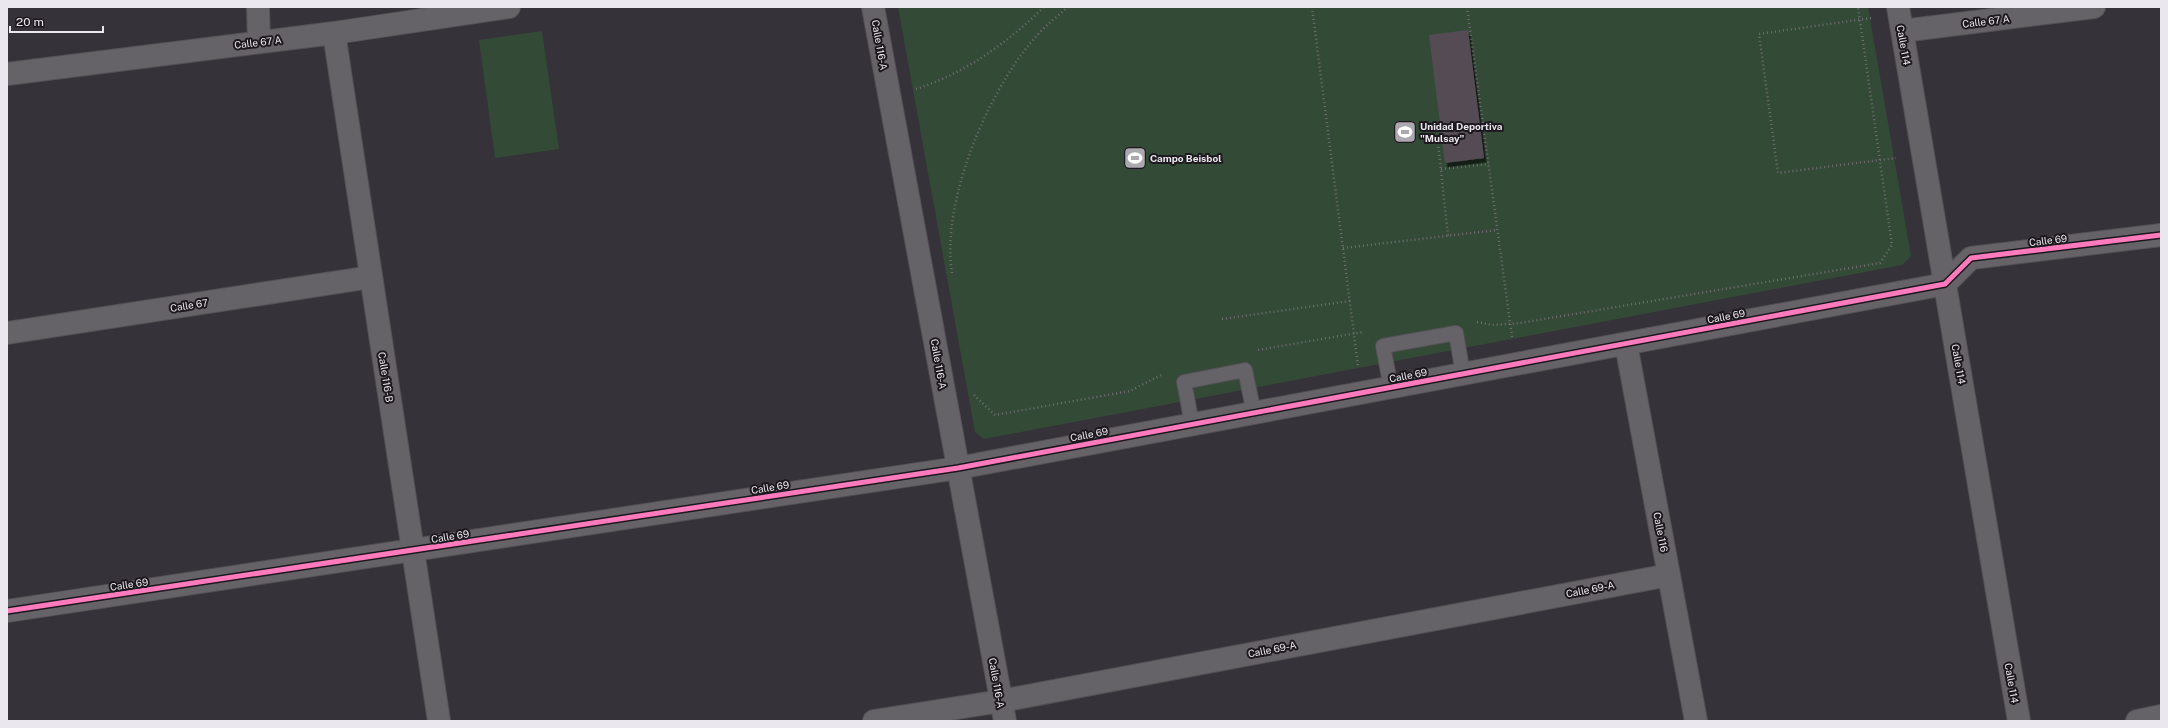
<svg xmlns="http://www.w3.org/2000/svg" width="2168" height="728" viewBox="0 0 2168 728" font-family="'Public Sans',sans-serif">
  <defs>
    <filter id="shadow"><feDropShadow dx="2.5" dy="4.5" stdDeviation="0" flood-color="#0009"/></filter>
  </defs>
  <rect width="100%" height="100%" fill="#363239"/>
  <path fill="#334a36" d="M898,7H1868L1911,256L1902,265L984,439L975,432Z
    M542,31L559,149L495,158L479,40Z"/>
  <path fill="#554c55" filter="url(#shadow)" d="M1468,30L1484,158L1445,163L1429,35Z"/>
  <g fill="none" stroke-linecap="round" stroke-linejoin="round">
    <g stroke="#535056" stroke-width="16">
      <path id="lane" d="M1391,388L1383,346L1456,333L1463,374
        M1192,424L1184,382L1245,370L1254,413"/>
    </g>
    <g stroke="#535056" stroke-width="24">
      <path id="street" d="M258,7L259,42
        M873,7L1005,721
        M1898,7L2019,721
        M1902,31L2094,7
        M334,33L439,721
        M7,74L334,33L509,7
        M7,333L371,277
        M1626,344L1696,721
        M7,611L958,468L1945,284L1971,258L2161,235
        M874,721L1001,701L1669,575
        M2137,721L2161,716"/>
    </g>
    <path stroke="#706d72" stroke-width="2.5" stroke-dasharray="1 3" stroke-linecap="butt" d="M1312,7L1358,366
      M1467,7L1512,337
      M1871,18L1759,34L1778,173L1896,158
      M916,89C966,73 1007,43 1044,7
      M1438,143L1448,236
      M1441,169L1489,164
      M1343,248L1497,230
      M952,273C940,200 992,80 1043,29C1051,21 1060,14 1068,7
      M1222,319L1350,301
      M1477,322L1492,325L1520,323L1880,263L1892,245L1858,7
      M1258,350L1363,332
      M974,395L995,415L1130,391L1163,374"/>
    <use href="#lane" stroke="#666368" stroke-width="14"/>
    <use href="#street" stroke="#666368" stroke-width="22"/>
    <g stroke="#1c181e" stroke-width="8">
      <path id="cycleway" d="M7,611L958,468L1945,284L1971,258L2161,235"/>
    </g>
    <use href="#cycleway" stroke="#fd7abc" stroke-width="5"/>
  </g>
  <defs>
    <g id="stadium-square" transform="scale(1.15)"><rect x="-9" y="-9" width="18" height="18" rx="4" fill="#aca8af" stroke="#1c181e"/><path d="M0-5a6.5 5 0 1 0 0 10a6.5 5 0 1 0 0-10ZM-3.5-1.8h7v3.6h-7Z" fill="#fff"/></g>
  </defs>
  <g fill-rule="evenodd">
    <use href="#stadium-square" x="1405" y="132"/>
    <use href="#stadium-square" x="1135" y="158"/>
  </g>
  <g text-anchor="middle" dominant-baseline="central" stroke-width="4" stroke-linejoin="round" paint-order="stroke">
    <g font-size="10" fill="#ebe7ef" stroke="#1c181e">
      <text transform="translate(1986 21) rotate(-7)">Calle 67 A</text>
      <text transform="translate(258 42) rotate(-7)">Calle 67 A</text>
      <text transform="translate(880 45) rotate(80)">Calle 116-A</text>
      <text transform="translate(1904 45) rotate(80)">Calle 114</text>
      <text transform="translate(2048 240) rotate(-7)">Calle 69</text>
      <text transform="translate(189 305) rotate(-9)">Calle 67</text>
      <text transform="translate(1726 316) rotate(-11)">Calle 69</text>
      <text transform="translate(939 364) rotate(80)">Calle 116-A</text>
      <text transform="translate(1959 364) rotate(80)">Calle 114</text>
      <text transform="translate(1408 375) rotate(-11)">Calle 69</text>
      <text transform="translate(386 377) rotate(81)">Calle 116-B</text>
      <text transform="translate(1089 434) rotate(-11)">Calle 69</text>
      <text transform="translate(770 487) rotate(-9)">Calle 69</text>
      <text transform="translate(1661 532) rotate(79)">Calle 116</text>
      <text transform="translate(450 536) rotate(-9)">Calle 69</text>
      <text transform="translate(129 584) rotate(-8)">Calle 69</text>
      <text transform="translate(1590 589) rotate(-11)">Calle 69-A</text>
      <text transform="translate(1272 649) rotate(-11)">Calle 69-A</text>
      <text transform="translate(997 683) rotate(80)">Calle 116-A</text>
      <text transform="translate(2012 683) rotate(80)">Calle 114</text>
    </g>
    <g font-size="10" font-weight="bold" fill="#ebe7ef" stroke="#1c181e" text-anchor="start">
      <text x="1420" y="126">Unidad Deportiva<tspan x="1420" dy="12">"Mulsay"</tspan></text>
      <text x="1150" y="158">Campo Beisbol</text>
    </g>
  </g>
  <rect width="2168" height="728" fill="none" stroke="#ebe7ef" stroke-width="16"/>
  <path d="M10 26v6h93v-6" fill="none" stroke="#ebe7ef" stroke-width="2"/>
  <text x="16" y="26" font-size="12" fill="#ebe7ef" stroke="#1c181e" stroke-width="3" paint-order="stroke">20 m</text>
</svg>
